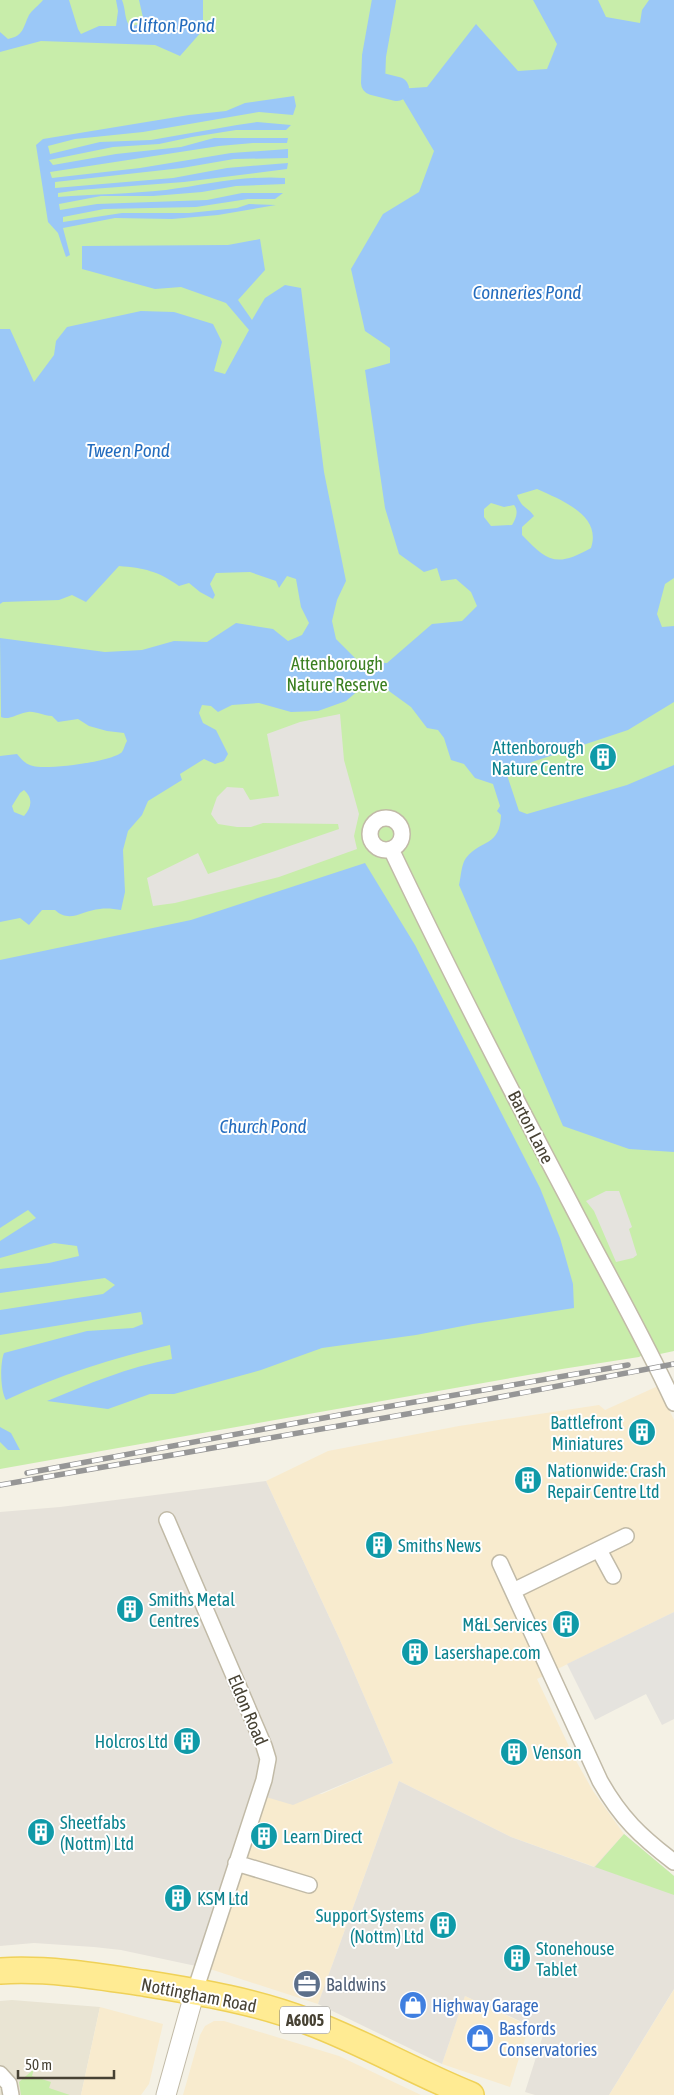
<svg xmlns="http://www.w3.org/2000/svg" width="674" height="2095" viewBox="0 0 674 2095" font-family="'Asap Condensed',sans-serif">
  <rect width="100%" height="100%" fill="#f4f1e5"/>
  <path fill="#e9e4d3" d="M12,2000L100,2007L81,2095H0V2001Z"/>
  <path fill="#f8ebce" d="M658,1386L674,1420V1612L537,1679L575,1759L593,1791L624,1834L595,1867L511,1837L399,1781L318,2004L210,1969L266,1797L322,1794L393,1763L339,1638L266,1481L328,1451L459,1426L599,1405L605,1410Z
    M674,1989V2095H609L673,1991Z
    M465,1996L529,2026L510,2087L442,2064Z
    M100,2007L163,2024L149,2084L141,2095H81Z
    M214,2021H224L339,2056L421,2095H183L200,2035L205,2026Z"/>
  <path fill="#e6e2da" d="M266,1481L339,1638L393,1763L293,1805L266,1797L210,1969L121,1950L94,1947L34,1943L0,1946V1512L60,1507Z
    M399,1781L511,1837L594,1867L624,1834L674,1876V1989L609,2095H535L525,2092L544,2032L465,1996L442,2064L318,2004Z"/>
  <path fill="#c8edaa" d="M0,0H674V1351L660,1354L656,1347L639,1357L562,1369L0,1469Z
    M624,1834L674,1876V1895L595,1867Z
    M34,2069L32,2076L51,2082L49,2088L70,2095H21L19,2082Z"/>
  <path fill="#e5e3de" d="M340,714L344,760L359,814L354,836L357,849L279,877L175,903L153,906L147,878L198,853L208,874L339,829L338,824L263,823L251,827H237L218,824L211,814L217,797L227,787L243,788L250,800L279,796L267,734L300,722Z
    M606,1191H619L632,1227L629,1229L637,1255L633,1258L616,1262L594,1211L586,1201Z
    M674,1612V1719L662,1725L646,1694L595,1720L567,1664Z"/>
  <path fill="#9bc8f7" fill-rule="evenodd" d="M43,0H69L78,29L81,34L99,26H116L118,11L116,0H122C126,10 124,18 130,27L144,22L139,0H203V30L180,56L155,45L41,41L0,52V32L8,39C24,36 23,27 29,15C32,10 39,5 43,0Z
    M533,0H598L606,17L640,23L642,10L649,0H674V578L665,584L657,614L662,627L674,626V702L628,730L532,762L507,775L519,811L527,814L627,785L674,765V1152L629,1149L563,1126L459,885C461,877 461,865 466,858C481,839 500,847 501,815L497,811L500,806L493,784L475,778L464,764L451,760L444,738L438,730L427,728L411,707L382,686L360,689L346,701L318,711L291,712L259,703L232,705L218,712L211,706L202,705L199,713L203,723L216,730L228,754L224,761L215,764L204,759L180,774L182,780L148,801L142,815L128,831L123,850L125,892L121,910C114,909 107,908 100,909C83,910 70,924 55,910H42L29,925L20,918L0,922V756L17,754C22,760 25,764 33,766C46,770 112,762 122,752C124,749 125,744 127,741L124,733L107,731L89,726L78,719L58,722L52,716C43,716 36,711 28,712C19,713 8,721 1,717L0,638L105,652L142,650L174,641L207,642L236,623L273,629L288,641L302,635L309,623L301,607L296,579L287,576L279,588L276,581L250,572L216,573L210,584L215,595L213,599L200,592L189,583L179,586C158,571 144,568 119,566L86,602L72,595L59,600L3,602L0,604V329H10L34,382L54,355L56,341L67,327L141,311L174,312L213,324L222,342L214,371L225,374L249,330L226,303L181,287L155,289L82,269V246L228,245L260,239L265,270L238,300L252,320L265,298L285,285L301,288L324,472L346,581L337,600L332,621L336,639L359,662L387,663L432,624L462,621L477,606L471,592L456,579L441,581L437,568L424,572L399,554L385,508L365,370L390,363V348L365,331L351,269L383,214L419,192L434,151L397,89L427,87L476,24L518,71L547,69L557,44ZM537,489C561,500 602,515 591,548C556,568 547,561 522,535V527L534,516C527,506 522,509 517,495ZM491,503L504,507L514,505C519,511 516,519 512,525L491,526L484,517V509ZM24,790C33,798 32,807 24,816L14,812L12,806L20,793Z
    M294,96L296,106L293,115L259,112L143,132L75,139L48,146L50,154L100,142L151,140L237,125L257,122L291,125L286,130H236L192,137L159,144L113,147L49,160L53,165L116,154L181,147L214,138H288L287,143H253L219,146L50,172L52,178L140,168L231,153L288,149V158L234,159L182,168L55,182V188L173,178L227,168L288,163L287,169L184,182L79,190L58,193V197C94,194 130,194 166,190C205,185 245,175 285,178V184L236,186L202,192L153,196H101L59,204L60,210L97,204L207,200L242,193H283L275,199H248L196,207L104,209L63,217V222L122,213H189L237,208L249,204L276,205L218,215L172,219L115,218L63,228L70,255L66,257L58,233L48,222L36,145L43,139L189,115L226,111L245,103Z
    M365,863L415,945L540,1188L560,1238L573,1284L574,1308L473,1324L416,1335L322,1348L261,1370L174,1394H150L108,1409L47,1401C88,1384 128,1367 172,1359L170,1345C113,1358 59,1375 6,1400C0,1390 0,1363 4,1353L87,1331L133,1328L143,1324L141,1312L0,1335V1310L103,1294L115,1285L105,1278L0,1293V1269L49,1263L79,1256L77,1246L54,1243L0,1258V1241L36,1218L28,1210L0,1228V960L191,920Z
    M0,1427L11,1433L20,1450H8L0,1442Z"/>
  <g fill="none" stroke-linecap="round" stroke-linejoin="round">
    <path stroke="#9bc8f7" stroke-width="24" d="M384,0L374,56L373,83L397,89"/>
    <g stroke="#c1baa7" stroke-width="18">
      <path id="minor" d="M370 834a16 16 0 1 1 32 0a16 16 0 1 1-32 0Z
        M391,849C448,969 509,1087 571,1204C605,1270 643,1335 674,1403
        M167,1520L264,1746L268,1759L264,1780L195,1991
        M599,1550L613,1576
        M500,1563L600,1781C621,1818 640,1836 674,1862
        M513,1591L626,1536
        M236,1863L309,1885
        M0,2074L9,2084L11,2095"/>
    </g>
    <g stroke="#c1baa7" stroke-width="21">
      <path id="tertiary" d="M166,2095L195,1991"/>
    </g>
    <g stroke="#efd158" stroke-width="28">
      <path id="primary" d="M0,1971C48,1968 96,1976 143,1983C199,1992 256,2001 309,2022C365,2043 416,2073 471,2095"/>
    </g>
    <use href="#minor" stroke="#fff" stroke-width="15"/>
    <use href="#tertiary" stroke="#fff" stroke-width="19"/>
    <use href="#primary" stroke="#ffeb93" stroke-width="25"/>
    <g stroke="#969696" stroke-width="5.5">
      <path id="rail" d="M27,1473L345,1414L628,1365
        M0,1485L453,1406L674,1364"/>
    </g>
    <use href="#rail" stroke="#fff" stroke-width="4" stroke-dasharray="11" stroke-linecap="butt"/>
  </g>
  <defs>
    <g id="building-disc" transform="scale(1.4375)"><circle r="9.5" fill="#0f9aa8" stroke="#fff"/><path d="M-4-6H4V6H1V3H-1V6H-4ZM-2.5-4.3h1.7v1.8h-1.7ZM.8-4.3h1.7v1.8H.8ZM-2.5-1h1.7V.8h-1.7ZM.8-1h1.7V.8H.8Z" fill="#fff"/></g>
    <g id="office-disc" transform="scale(1.4375)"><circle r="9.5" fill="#5c6f8a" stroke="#fff"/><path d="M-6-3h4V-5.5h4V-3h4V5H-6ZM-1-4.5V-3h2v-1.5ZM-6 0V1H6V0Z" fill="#fff"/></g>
    <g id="shop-disc" transform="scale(1.4375)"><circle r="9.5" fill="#3f7fe0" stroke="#fff"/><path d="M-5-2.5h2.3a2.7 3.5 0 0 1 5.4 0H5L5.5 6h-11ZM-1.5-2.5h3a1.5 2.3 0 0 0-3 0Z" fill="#fff"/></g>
  </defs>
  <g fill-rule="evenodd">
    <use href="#building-disc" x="603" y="757"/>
    <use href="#building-disc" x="642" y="1432"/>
    <use href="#building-disc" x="528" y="1480"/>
    <use href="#building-disc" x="379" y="1545"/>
    <use href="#building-disc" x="130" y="1609"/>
    <use href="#building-disc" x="566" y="1624"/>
    <use href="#building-disc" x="415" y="1652"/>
    <use href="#building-disc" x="187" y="1741"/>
    <use href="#building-disc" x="514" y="1752"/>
    <use href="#building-disc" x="41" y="1832"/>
    <use href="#building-disc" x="264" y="1836"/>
    <use href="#building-disc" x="178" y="1898"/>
    <use href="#building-disc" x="443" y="1925"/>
    <use href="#building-disc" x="517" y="1958"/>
    <use href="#office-disc" x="307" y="1984"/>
    <use href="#shop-disc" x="413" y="2005"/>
    <use href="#shop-disc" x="480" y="2038"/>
  </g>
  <g text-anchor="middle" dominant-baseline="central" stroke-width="4" stroke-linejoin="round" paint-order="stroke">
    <rect fill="#fff" stroke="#7e7b71" stroke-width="1" x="280" y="2006.5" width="50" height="27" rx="4"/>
    <g font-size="16" font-weight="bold" fill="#474234">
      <text x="305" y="2020">A6005</text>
    </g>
    <g font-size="18" fill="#3b7f21" stroke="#fff">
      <text x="337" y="663">Attenborough<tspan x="337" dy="21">Nature Reserve</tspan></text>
    </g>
    <g font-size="18" fill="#0d838f" stroke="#fff" text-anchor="start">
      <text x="584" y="747" text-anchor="end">Attenborough<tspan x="584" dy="21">Nature Centre</tspan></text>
      <text x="623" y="1422" text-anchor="end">Battlefront<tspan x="623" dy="21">Miniatures</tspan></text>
      <text x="547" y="1470">Nationwide: Crash<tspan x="547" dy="21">Repair Centre Ltd</tspan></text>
      <text x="398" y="1545">Smiths News</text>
      <text x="149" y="1599">Smiths Metal<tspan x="149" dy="21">Centres</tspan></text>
      <text x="547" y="1624" text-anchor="end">M&amp;L Services</text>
      <text x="434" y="1652">Lasershape.com</text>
      <text x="168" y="1741" text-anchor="end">Holcros Ltd</text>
      <text x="533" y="1752">Venson</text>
      <text x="60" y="1822">Sheetfabs<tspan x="60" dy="21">(Nottm) Ltd</tspan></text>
      <text x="283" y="1836">Learn Direct</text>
      <text x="197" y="1898">KSM Ltd</text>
      <text x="424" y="1915" text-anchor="end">Support Systems<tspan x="424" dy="21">(Nottm) Ltd</tspan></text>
      <text x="536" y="1948">Stonehouse<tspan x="536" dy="21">Tablet</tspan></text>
    </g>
    <g font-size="18" fill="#474234" stroke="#fff">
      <text transform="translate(531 1127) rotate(63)">Barton Lane</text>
      <text transform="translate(248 1710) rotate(67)">Eldon Road</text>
      <text transform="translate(199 1995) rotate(11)">Nottingham Road</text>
    </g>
    <g font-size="18" fill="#4e5e75" stroke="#fff" text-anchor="start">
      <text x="326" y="1984">Baldwins</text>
    </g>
    <g font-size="18" fill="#366cbe" stroke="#fff" text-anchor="start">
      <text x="432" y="2005">Highway Garage</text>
      <text x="499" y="2028">Basfords<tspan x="499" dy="21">Conservatories</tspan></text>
    </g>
    <g font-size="19" font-style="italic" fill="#236cbe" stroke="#fff">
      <text x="172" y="25">Clifton Pond</text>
      <text x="527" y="292">Conneries Pond</text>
      <text x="128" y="450">Tween Pond</text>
      <text x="263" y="1126">Church Pond</text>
    </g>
  </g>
  <path d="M18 2070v8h96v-8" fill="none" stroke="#474234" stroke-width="2.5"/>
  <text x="25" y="2070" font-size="15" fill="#474234" stroke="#ffffff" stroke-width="4" paint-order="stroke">50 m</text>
</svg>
